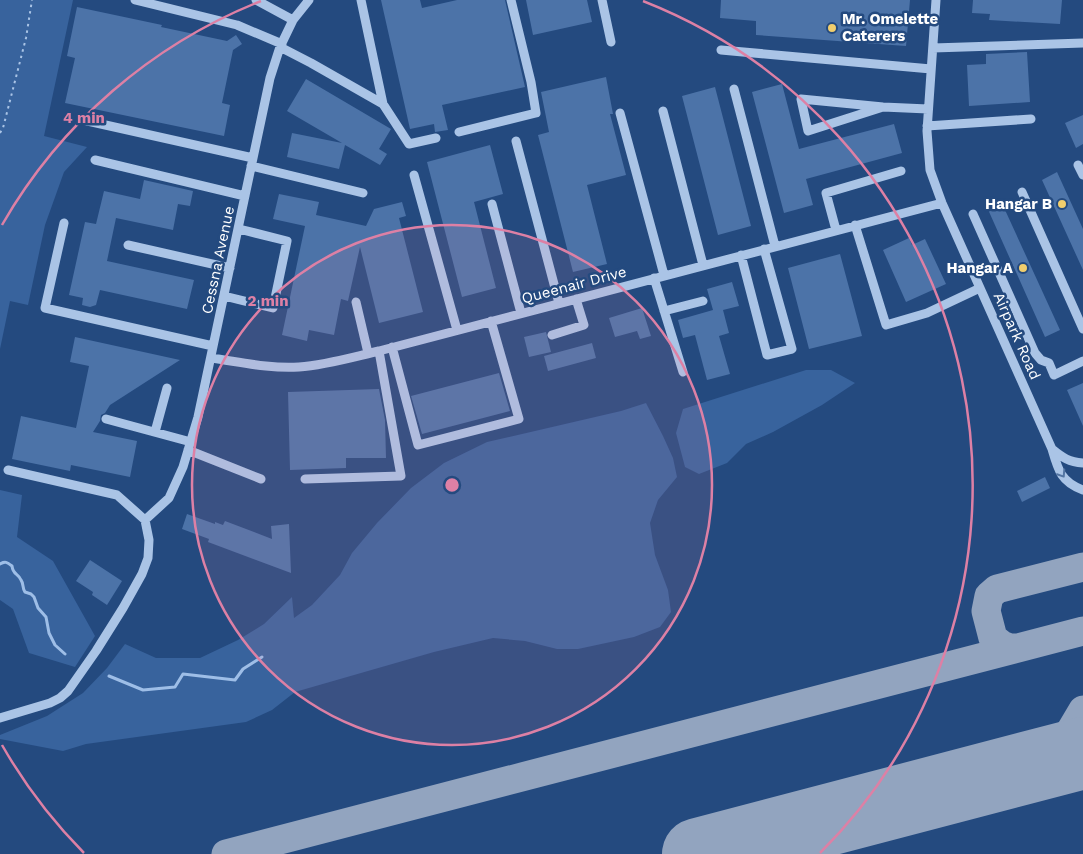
<svg xmlns="http://www.w3.org/2000/svg" width="1083" height="854" viewBox="0 0 1083 854" font-family="'Work Sans',sans-serif">
  <rect width="100%" height="100%" fill="#244a7f"/>
  <path fill="#38639d" d="M0,0H73L44,136L87,147L64,172L45,225L28,305L10,301L0,349Z
    M806,370H831L855,383L822,405L773,432L746,444L727,463L699,474L685,467L676,433L683,409Z
    M646,403L663,436L673,458L677,477L658,500L650,523L655,555L668,590L671,612L660,627L634,637L578,649H557L525,641L493,638L434,652L295,692L272,710L246,722L86,744L63,751L0,739V735L47,716L83,693L107,668L125,644L156,658H200L238,640L264,624L292,597L294,618L312,605L340,575L352,553L377,523L411,488L444,463L487,442L621,411Z
    M0,490L22,495L17,537L53,561L95,636L75,667L29,653L13,609L0,600Z"/>
  <g fill="none" stroke-linecap="round" stroke-linejoin="round">
    <path stroke="#9ebee7" stroke-width="3" d="M0,564C5,561 7,562 12,566C13,575 18,573 21,580C24,584 22,588 25,592L31,594L34,597L38,608L46,617L49,633L55,645L65,654
      M109,676L143,690L175,687L183,674L235,680L243,669L262,657"/>
    <path stroke="#92a4bf" stroke-width="29" d="M1017,648H1010L1002,645L993,638L986,611L989,596L997,589L1083,567
      M916,797L1026,766L1045,757L1056,748L1067,737L1083,710
      M226,854L1083,631"/>
    <path stroke="#92a4bf" stroke-width="72" d="M698,854L1083,753"/>
  </g>
  <path fill="#4c73a8" d="M381,0H420L422,8L457,0H505L525,87L442,105L448,130L435,132L434,124L410,129Z
    M526,0H587L592,22L533,35Z
    M721,0H910L906,46L756,35V21L720,18Z
    M973,0H1062L1060,24L989,20L990,14L972,13Z
    M77,7L162,25L161,27L227,41L236,35L242,44L233,50L222,103L230,105L224,136L65,103L75,58L67,56Z
    M1027,52L1030,102L969,106L967,65L986,64V54Z
    M606,77L613,114H610L626,175L587,185L607,264L573,272L538,135L549,132L541,92Z
    M306,79L391,129L379,149L387,154L380,165L345,145L339,169L287,157L292,133L342,143L287,111Z
    M782,84L799,149L894,124L902,153L806,179L813,205L784,213L752,92Z
    M715,87L751,226L718,235L682,96Z
    M1083,115V144L1076,148L1065,123Z
    M490,145L503,194L474,202L496,288L462,297L427,162Z
    M1057,172L1083,229V270L1042,180Z
    M144,180L193,191L190,206L178,204L173,230L116,218L107,261L194,280L187,309L100,290L96,305L90,307L82,305L83,298L69,295L85,222L96,224L104,191L140,199Z
    M279,194L319,202L316,215L366,226L374,209L402,202L406,216L399,218L423,312L379,323L360,247L348,301L341,299L334,335L309,330L307,341L282,335L305,226L273,219Z
    M1000,199L1060,330L1045,337L986,205Z
    M909,238L912,245L925,239L946,284L906,302L883,250Z
    M840,254L862,336L809,349L788,268Z
    M732,282L739,306L723,310L729,333L719,336L730,374L707,380L695,335L683,338L678,320L713,310L707,289Z
    M642,308L651,336L640,339L637,331L615,337L609,318Z
    M546,332L551,352L529,357L524,337Z
    M75,337L180,360L110,405L105,413L101,415L100,421L93,432L137,441L130,477L71,465L70,471L12,459L21,416L76,428L89,366L70,362Z
    M592,343L596,358L548,371L544,356Z
    M499,373L510,411L422,434L411,396Z
    M1083,383V426L1067,390Z
    M379,389L385,420L386,458H346V468L290,470L288,392Z
    M1045,477L1050,488L1022,502L1017,491Z
    M187,514L215,524V522L223,525L225,521L272,539L271,526L289,524L291,573L208,542L209,539L182,529Z
    M90,560L122,581L107,605L92,595L93,592L76,581Z"/>
  <g fill="none" stroke-linecap="round" stroke-linejoin="round">
    <path stroke="#aac4e6" stroke-width="2" stroke-dasharray="2.5 4" stroke-linecap="butt" d="M0,133L3,128L26,38L32,0"/>
    <path stroke="#aac4e6" stroke-width="9" d="M135,0L237,25L282,44
      M256,0L293,20
      M602,0L611,42
      M936,0L927,131L930,170L942,203L1052,449C1058,470 1061,482 1083,490
      M280,47L311,63L383,104L361,0
      M933,48L1083,43
      M721,50L931,69
      M734,89L775,246
      M383,104L409,144L436,138
      M883,107L808,131L801,99L883,107L928,109
      M663,111L703,265
      M620,113L664,275
      M83,120L253,158
      M927,126L1031,119
      M459,132L536,113L531,82L511,0
      M516,141L559,303
      M95,160L245,196
      M1078,165L1083,175
      M251,166L363,193
      M414,175L457,330
      M1022,192L1083,329
      M492,204L521,313
      M973,214L1035,353L1041,360L1049,363L1054,375L1083,361
      M64,223L45,308L213,346
      M855,225L886,325L927,313L980,288
      M836,230L826,193L901,171
      M128,245L230,268
      M741,255L767,355L792,349L764,249
      M654,278L683,372
      M224,296L273,308L287,241L239,229
      M356,302L368,353
      M664,311L703,301
      M552,335L584,325L576,299
      M392,347L418,445L519,419L491,321
      M211,358C240,362 270,369 299,367C326,365 353,357 379,351L942,203
      M106,419L191,442
      M155,432L167,388
      M1052,449C1063,458 1069,462 1083,463
      M188,450L261,479
      M305,479L401,476L379,351
      M145,520L169,498L183,467L198,417L270,78L280,47L293,20L309,0
      M0,718L50,703L60,698L68,691L96,651L123,608L142,574L148,558L149,540L145,520L117,495L8,470"/>
  </g>
  <defs><path id="oneway-chevron" d="M-2-3.5L2.5 0L-2 3.5" fill="none" stroke-width="1.6" stroke-linecap="round" stroke-linejoin="round" transform="scale(1.25)"/></defs>
  <use stroke="#5375a3" href="#oneway-chevron" transform="translate(1062 474) rotate(57)"/>
  <circle cx="452" cy="485" r="260" fill="#dd80a5" fill-opacity=".12"/>
  <g fill="none" stroke="#dd80a5" stroke-width="2.5">
    <circle cx="452" cy="485" r="260"/>
    <path d="M84 853A520 520 0 0 1 2 745M2 225A520 520 0 0 1 261 1M643 1A520 520 0 0 1 820 853"/>
  </g>
  <g fill="#f1ce6d" stroke="#244a7f" stroke-width="2">
    <circle cx="832" cy="28" r="5"/>
    <circle cx="1062" cy="204" r="5"/>
    <circle cx="1023" cy="268" r="5"/>
  </g>
  <g text-anchor="middle" dominant-baseline="central" stroke-width="5" stroke-linejoin="round" paint-order="stroke">
    <g font-size="15" font-weight="bold" fill="#fff" stroke="#244a7f" text-anchor="end">
      <text x="842" y="19" text-anchor="start">Mr. Omelette<tspan x="842" dy="17">Caterers</tspan></text>
      <text x="1052" y="204">Hangar B</text>
      <text x="1013" y="268">Hangar A</text>
    </g>
    <g font-size="15" fill="#fff" stroke="#244a7f">
      <text transform="translate(218 260) rotate(-78)">Cessna Avenue</text>
      <text transform="translate(574 285) rotate(-15)">Queenair Drive</text>
      <text transform="translate(1017 336) rotate(66)">Airpark Road</text>
    </g>
  </g>
  <circle cx="452" cy="485" r="8" fill="#dd80a5" stroke="#244a7f" stroke-width="2.5"/>
  <g font-size="15" text-anchor="middle" font-weight="bold" fill="#dd80a5" stroke="#244a7f" stroke-width="5" stroke-linejoin="round" paint-order="stroke">
    <text x="84" y="123">4 min</text>
    <text x="268" y="306">2 min</text>
  </g>
</svg>
